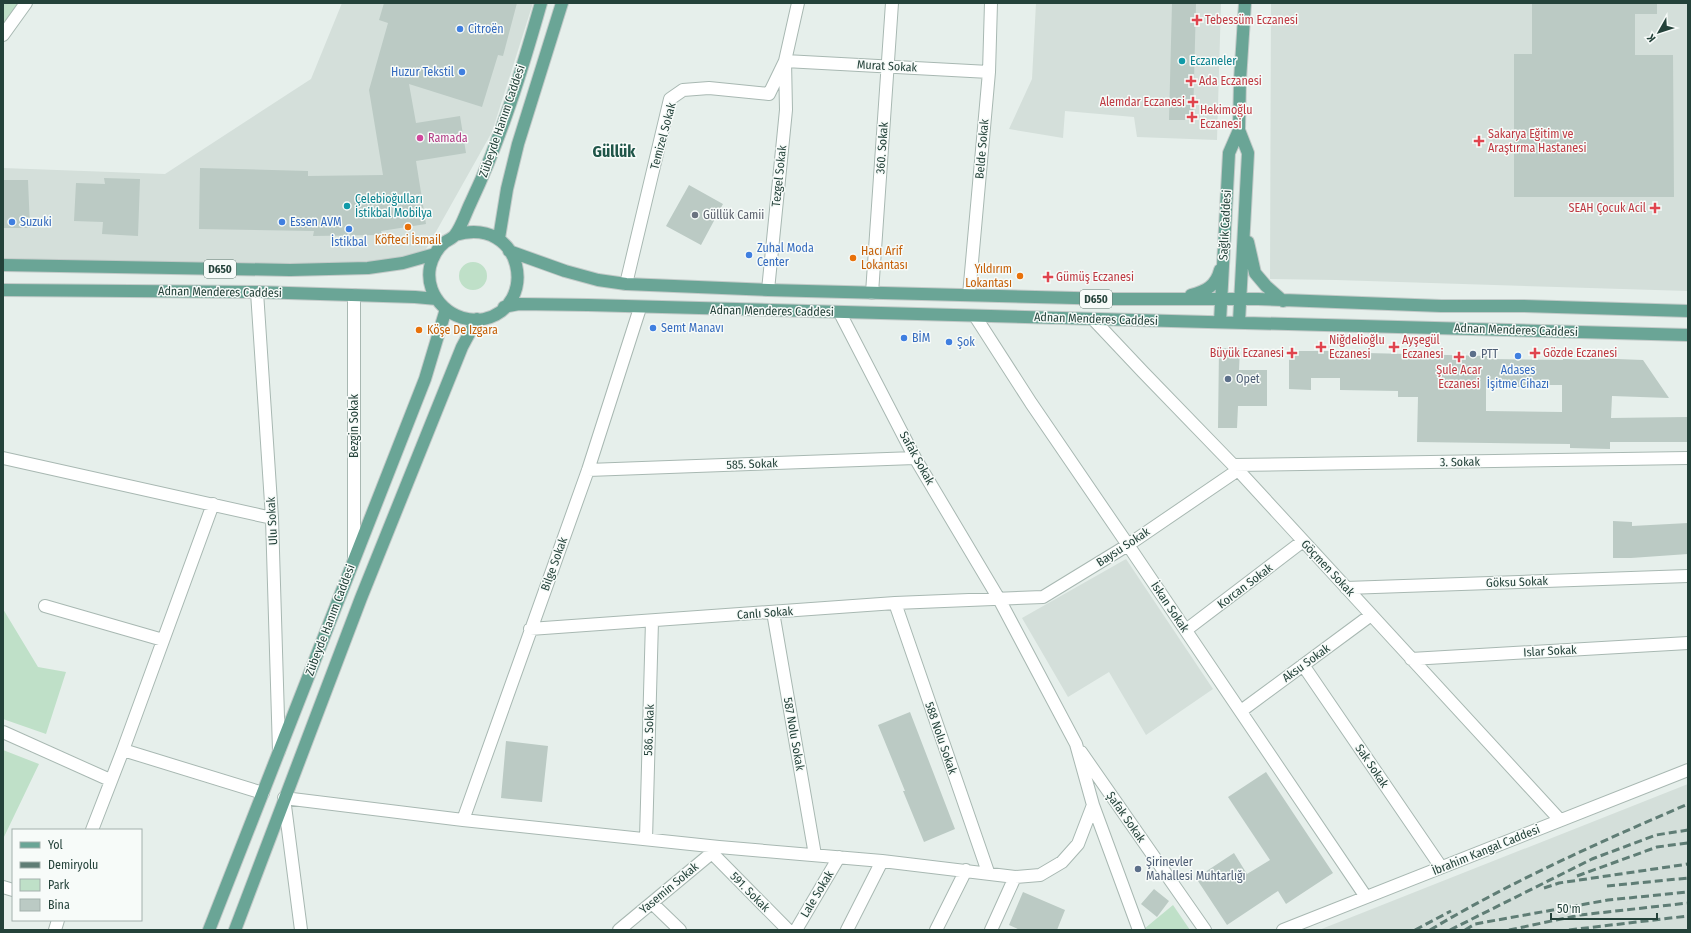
<svg xmlns="http://www.w3.org/2000/svg" width="1691" height="933" viewBox="0 0 1691 933" font-family="'Fira Sans Condensed',sans-serif">
  <rect width="100%" height="100%" fill="#e6efeb"/>
  <path fill="#d4dfda" d="M342,3H533L492,132L424,253L346,270L3,258V168L165,174L311,79Z
    M1036,3H1221L1217,140L1137,137L1134,117L1065,111L1063,138L1009,129L1032,79Z
    M1271,3H1688V291L1336,280L1270,279Z
    M1126,559L1213,689L1146,735L1109,672L1068,697L1022,618Z
    M1688,784V930H1319Z"/>
  <path fill="#bfe0c8" d="M3,3H24L3,30Z
    M459 276a14 14 0 1 1 28 0a14 14 0 1 1-28 0Z
    M3,609L38,667L66,672L46,734L3,719Z
    M3,750L39,764L3,839Z
    M1173,905L1190,930H1144V929Z"/>
  <path fill="#bbcac4" fill-rule="evenodd" d="M384,3H517L503,56L498,55L482,107L409,84L416,123L460,116L466,153L416,161L426,224L381,231L382,235L313,236L314,231L199,229L200,168L308,171V176L383,175L369,90L388,23L379,20Z
    M1172,3H1196L1193,120H1169Z
    M1532,3H1657V14H1635V55H1673L1674,197H1514V54H1532Z
    M104,178L140,179L138,236L102,234L103,222L74,221L76,183L105,184Z
    M3,180H28L30,228H3Z
    M689,185L723,204L701,245L666,226Z
    M1219,348H1240L1239,370H1267V406H1238L1237,428H1218Z
    M1289,351H1338V354L1367,355V353L1487,356V359L1563,360V359L1590,360V358L1643,360L1669,398L1612,396L1611,418L1688,417V442H1610V449L1570,448V444L1417,442L1418,397H1398V391L1340,390V378H1311V390L1289,389ZM1534,385H1562V412L1486,411V387H1534Z
    M1613,521L1632,522V526L1688,523V554L1631,558H1613Z
    M910,712L955,829L924,842L903,791H905L878,725Z
    M506,741L548,746L542,802L501,798Z
    M1266,772L1333,873L1286,904L1278,891L1227,925L1196,878L1234,853L1247,874L1270,860L1228,797Z
    M1154,889L1169,901L1157,917L1141,904Z
    M1023,892L1065,910L1057,930H1020L1009,925Z"/>
  <g fill="none" stroke-linecap="round" stroke-linejoin="round">
    <g stroke="#a8b8b2" stroke-width="14">
      <path id="minor" d="M3,35L26,3
        M785,61L989,72
        M626,284L670,99L683,90L709,88L769,94L785,61
        M768,290L786,110L785,61L798,3
        M257,292L272,518L279,751
        M872,293L892,3
        M354,295V558
        M969,295L989,72L991,3
        M840,313L915,458L999,599L1076,744L1093,805L1139,930
        M975,316L1031,403L1128,545L1366,897
        M1093,319L1143,372L1238,470L1560,820
        M3,458L272,518
        M1233,465L1688,458
        M588,470L915,458
        M1346,588L1688,576
        M895,603L988,872
        M45,606L163,640
        M773,612L815,855
        M530,629L895,603L1043,597L1128,545L1238,470
        M1186,630L1303,541
        M1411,659L1688,643
        M1303,665L1441,867
        M1241,711L1371,615
        M3,732L110,780
        M123,750L263,793
        M1081,752L1205,930
        M463,820L588,470L640,308
        M92,830L123,750L213,504
        M646,839L652,621
        M712,853L788,930
        M3,887L13,890
        M652,903L680,930
        M55,930L58,920
        M301,930L284,798L463,820L719,847L882,861L1015,877L1040,875L1062,862L1078,844L1093,805
        M619,930L719,847
        M796,930L839,857
        M847,930L882,861
        M936,930L966,870
        M991,930L1015,877
        M1283,930L1688,770"/>
    </g>
    <g stroke="#c2cac8" stroke-width="14">
      <path id="major" d="M455,235C524,215 539,307 484,319C454,325 424,298 430,267C432,258 438,247 445,242C448,240 453,238 455,235C462,226 466,212 471,202C501,139 522,70 541,3
        M499,238L507,189L518,144L562,3
        M1248,242L1255,273L1266,286L1283,301
        M509,251L565,271L598,280L626,284L768,290L1113,299H1258L1441,306H1523L1688,311
        M3,265L290,270L368,268L403,263L435,254
        M3,290L257,292L415,297L437,299
        M1191,295C1206,291 1216,286 1220,270
        M504,307L519,304L588,305L1688,335
        M1220,322L1229,153L1239,130
        M1239,322L1248,153L1239,130L1240,80L1245,3
        M209,930L425,379L446,309
        M235,930L361,598L462,347L477,319"/>
    </g>
    <use href="#minor" stroke="#fff" stroke-width="12"/>
    <use href="#major" stroke="#6aa596" stroke-width="12"/>
    <path stroke="#5f7d75" stroke-width="3" stroke-dasharray="8 4" stroke-linecap="butt" d="M1577,876L1657,847L1688,843
      M1607,886L1688,878
      M1544,888L1559,883L1688,864
      M1415,930L1451,911
      M1430,930C1512,881 1600,842 1688,804
      M1450,930L1592,859L1656,835L1688,830
      M1465,930L1475,924L1608,900L1688,892
      M1509,930L1580,915L1688,903
      M1569,930L1688,916"/>
  </g>
  <g fill="#e0444e" stroke="#f7fbf9" stroke-width="1.5">
    <path d="M1195 14h4v4h4v4h-4v4h-4v-4h-4v-4h4z"/>
    <path d="M1189 75h4v4h4v4h-4v4h-4v-4h-4v-4h4z"/>
    <path d="M1191 96h4v4h4v4h-4v4h-4v-4h-4v-4h4z"/>
    <path d="M1190 111h4v4h4v4h-4v4h-4v-4h-4v-4h4z"/>
    <path d="M1477 135h4v4h4v4h-4v4h-4v-4h-4v-4h4z"/>
    <path d="M1653 202h4v4h4v4h-4v4h-4v-4h-4v-4h4z"/>
    <path d="M1046 271h4v4h4v4h-4v4h-4v-4h-4v-4h4z"/>
    <path d="M1319 341h4v4h4v4h-4v4h-4v-4h-4v-4h4z"/>
    <path d="M1392 341h4v4h4v4h-4v4h-4v-4h-4v-4h4z"/>
    <path d="M1290 347h4v4h4v4h-4v4h-4v-4h-4v-4h4z"/>
    <path d="M1533 347h4v4h4v4h-4v4h-4v-4h-4v-4h4z"/>
    <path d="M1457 351h4v4h4v4h-4v4h-4v-4h-4v-4h4z"/>
  </g>
  <g fill="#3f7fe0" stroke="#f7fbf9" stroke-width="1.5">
    <circle cx="460" cy="29" r="4"/>
    <circle cx="462" cy="72" r="4"/>
    <circle cx="12" cy="222" r="4"/>
    <circle cx="282" cy="222" r="4"/>
    <circle cx="349" cy="229" r="4"/>
    <circle cx="749" cy="255" r="4"/>
    <circle cx="653" cy="328" r="4"/>
    <circle cx="904" cy="338" r="4"/>
    <circle cx="949" cy="342" r="4"/>
    <circle cx="1518" cy="356" r="4"/>
  </g>
  <g fill="#0f9aa8" stroke="#f7fbf9" stroke-width="1.5">
    <circle cx="1182" cy="61" r="4"/>
    <circle cx="347" cy="206" r="4"/>
  </g>
  <circle fill="#d1479c" stroke="#f7fbf9" stroke-width="1.5" cx="420" cy="138" r="4"/>
  <circle fill="#6b7280" stroke="#f7fbf9" stroke-width="1.5" cx="695" cy="215" r="4"/>
  <g fill="#e8710a" stroke="#f7fbf9" stroke-width="1.5">
    <circle cx="408" cy="227" r="4"/>
    <circle cx="853" cy="258" r="4"/>
    <circle cx="1020" cy="276" r="4"/>
    <circle cx="419" cy="330" r="4"/>
  </g>
  <g fill="#5c6f8a" stroke="#f7fbf9" stroke-width="1.5">
    <circle cx="1473" cy="354" r="4"/>
    <circle cx="1228" cy="379" r="4"/>
    <circle cx="1138" cy="869" r="4"/>
  </g>
  <g text-anchor="middle" dominant-baseline="central" stroke-width="3" stroke-linejoin="round" paint-order="stroke">
    <g fill="#f7fbf9" stroke="#637a73" stroke-width="1">
      <rect x="204" y="260" width="32" height="18" rx="3"/>
      <rect x="1080" y="290" width="32" height="18" rx="3"/>
    </g>
    <g font-size="11" font-weight="bold" fill="#24423a">
      <text x="220" y="269">D650</text>
      <text x="1096" y="299">D650</text>
    </g>
    <g font-size="12" fill="#be3a42" stroke="#f7fbf9" text-anchor="start">
      <text x="1205" y="20">Tebessüm Eczanesi</text>
      <text x="1199" y="81">Ada Eczanesi</text>
      <text x="1185" y="102" text-anchor="end">Alemdar Eczanesi</text>
      <text x="1200" y="110">Hekimoğlu<tspan x="1200" dy="14">Eczanesi</tspan></text>
      <text x="1488" y="134">Sakarya Eğitim ve<tspan x="1488" dy="14">Araştırma Hastanesi</tspan></text>
      <text x="1646" y="208" text-anchor="end">SEAH Çocuk Acil</text>
      <text x="1056" y="277">Gümüş Eczanesi</text>
      <text x="1329" y="340">Niğdelioğlu<tspan x="1329" dy="14">Eczanesi</tspan></text>
      <text x="1402" y="340">Ayşegül<tspan x="1402" dy="14">Eczanesi</tspan></text>
      <text x="1284" y="353" text-anchor="end">Büyük Eczanesi</text>
      <text x="1543" y="353">Gözde Eczanesi</text>
      <text x="1459" y="370" text-anchor="middle">Şule Acar<tspan x="1459" dy="14">Eczanesi</tspan></text>
    </g>
    <g font-size="12" fill="#366cbe" stroke="#f7fbf9" text-anchor="start">
      <text x="468" y="29">Citroën</text>
      <text x="454" y="72" text-anchor="end">Huzur Tekstil</text>
      <text x="20" y="222">Suzuki</text>
      <text x="290" y="222">Essen AVM</text>
      <text x="349" y="242" text-anchor="middle">İstikbal</text>
      <text x="757" y="248">Zuhal Moda<tspan x="757" dy="14">Center</tspan></text>
      <text x="661" y="328">Semt Manavı</text>
      <text x="912" y="338">BİM</text>
      <text x="957" y="342">Şok</text>
      <text x="1518" y="370" text-anchor="middle">Adases<tspan x="1518" dy="14">İşitme Cihazı</tspan></text>
    </g>
    <g font-size="12" fill="#0d838f" stroke="#f7fbf9" text-anchor="start">
      <text x="1190" y="61">Eczaneler</text>
      <text x="355" y="199">Çelebioğulları<tspan x="355" dy="14">İstikbal Mobilya</tspan></text>
    </g>
    <g font-size="12" fill="#24423a" stroke="#f7fbf9">
      <text transform="translate(887 66) rotate(3)">Murat Sokak</text>
      <text transform="translate(502 121) rotate(-71)">Zübeyde Hanım Caddesi</text>
      <text transform="translate(663 136) rotate(-75)">Temizel Sokak</text>
      <text transform="translate(882 148) rotate(-86)">360. Sokak</text>
      <text transform="translate(982 149) rotate(-85)">Belde Sokak</text>
      <text transform="translate(779 176) rotate(-84)">Tezgel Sokak</text>
      <text transform="translate(1225 225) rotate(-87)">Sağlık Caddesi</text>
      <text transform="translate(220 292) rotate(1)">Adnan Menderes Caddesi</text>
      <text transform="translate(772 311) rotate(1)">Adnan Menderes Caddesi</text>
      <text transform="translate(1096 319) rotate(2)">Adnan Menderes Caddesi</text>
      <text transform="translate(1516 330) rotate(2)">Adnan Menderes Caddesi</text>
      <text transform="translate(354 426) rotate(-90)">Bezgin Sokak</text>
      <text transform="translate(917 458) rotate(61)">Safak Sokak</text>
      <text transform="translate(1460 462) rotate(-1)">3. Sokak</text>
      <text transform="translate(752 464) rotate(-2)">585. Sokak</text>
      <text transform="translate(272 521) rotate(-93)">Ulu Sokak</text>
      <text transform="translate(1123 547) rotate(-33)">Baysu Sokak</text>
      <text transform="translate(554 564) rotate(-70)">Bilge Sokak</text>
      <text transform="translate(1328 568) rotate(47)">Göçmen Sokak</text>
      <text transform="translate(1517 582) rotate(-2)">Göksu Sokak</text>
      <text transform="translate(1245 586) rotate(-37)">Korcan Sokak</text>
      <text transform="translate(1170 607) rotate(56)">İskan Sokak</text>
      <text transform="translate(765 613) rotate(-4)">Canlı Sokak</text>
      <text transform="translate(330 620) rotate(-69)">Zübeyde Hanım Caddesi</text>
      <text transform="translate(1550 651) rotate(-3)">Islar Sokak</text>
      <text transform="translate(1306 663) rotate(-36)">Aksu Sokak</text>
      <text transform="translate(649 730) rotate(-88)">586. Sokak</text>
      <text transform="translate(794 734) rotate(80)">587 Nolu Sokak</text>
      <text transform="translate(941 738) rotate(71)">588 Nolu Sokak</text>
      <text transform="translate(1372 766) rotate(56)">Sak Sokak</text>
      <text transform="translate(1126 817) rotate(55)">Şafak Sokak</text>
      <text transform="translate(1486 850) rotate(-22)">İbrahim Kangal Caddesi</text>
      <text transform="translate(669 888) rotate(-40)">Yasemin Sokak</text>
      <text transform="translate(750 892) rotate(45)">591. Sokak</text>
      <text transform="translate(817 894) rotate(-59)">Lale Sokak</text>
    </g>
    <g font-size="12" fill="#b23c85" stroke="#f7fbf9" text-anchor="start">
      <text x="428" y="138">Ramada</text>
    </g>
    <g font-size="12" fill="#5b616d" stroke="#f7fbf9" text-anchor="start">
      <text x="703" y="215">Güllük Camii</text>
    </g>
    <g font-size="12" fill="#c56008" stroke="#f7fbf9" text-anchor="start">
      <text x="408" y="240" text-anchor="middle">Köfteci İsmail</text>
      <text x="861" y="251">Hacı Arif<tspan x="861" dy="14">Lokantası</tspan></text>
      <text x="1012" y="269" text-anchor="end">Yıldırım<tspan x="1012" dy="14">Lokantası</tspan></text>
      <text x="427" y="330">Köşe De Izgara</text>
    </g>
    <g font-size="12" fill="#4e5e75" stroke="#f7fbf9" text-anchor="start">
      <text x="1481" y="354">PTT</text>
      <text x="1236" y="379">Opet</text>
      <text x="1146" y="862">Şirinevler<tspan x="1146" dy="14">Mahallesi Muhtarlığı</tspan></text>
    </g>
    <g font-size="16" font-weight="bold" fill="#1f5548" stroke="#f7fbf9">
      <text x="614" y="151">Güllük</text>
    </g>
  </g>
  <rect width="1691" height="933" fill="none" stroke="#24423a" stroke-width="8"/>
  <rect x="12" y="829" width="130" height="92" fill="#f7fbf9" stroke="#a3b1ad"/>
  <rect x="20" y="842" width="20" height="6" fill="#6aa596" stroke="#a3b1ad"/>
  <text x="48" y="849" font-size="12" fill="#24423a">Yol</text>
  <rect x="20" y="862" width="20" height="6" fill="#5f7d75" stroke="#a3b1ad"/>
  <text x="48" y="869" font-size="12" fill="#24423a">Demiryolu</text>
  <rect x="20" y="879" width="20" height="12" fill="#bfe0c8" stroke="#a3b1ad"/>
  <text x="48" y="889" font-size="12" fill="#24423a">Park</text>
  <rect x="20" y="899" width="20" height="12" fill="#bbcac4" stroke="#a3b1ad"/>
  <text x="48" y="909" font-size="12" fill="#24423a">Bina</text>
  <g transform="translate(1659 32) rotate(231)" stroke="#f7fbf9" stroke-width="3" paint-order="stroke">
  <path d="M0-3L7 15L0 10L-7 15Z" fill="#24423a"/>
  <text y="-6" font-size="11" font-weight="bold" text-anchor="middle" fill="#24423a">K</text>
  </g>
  <path d="M1551 913v6h106v-6" fill="none" stroke="#24423a" stroke-width="2"/>
  <text x="1557" y="913" font-size="12" fill="#24423a" stroke="#f7fbf9" stroke-width="3" paint-order="stroke">50 m</text>
</svg>
